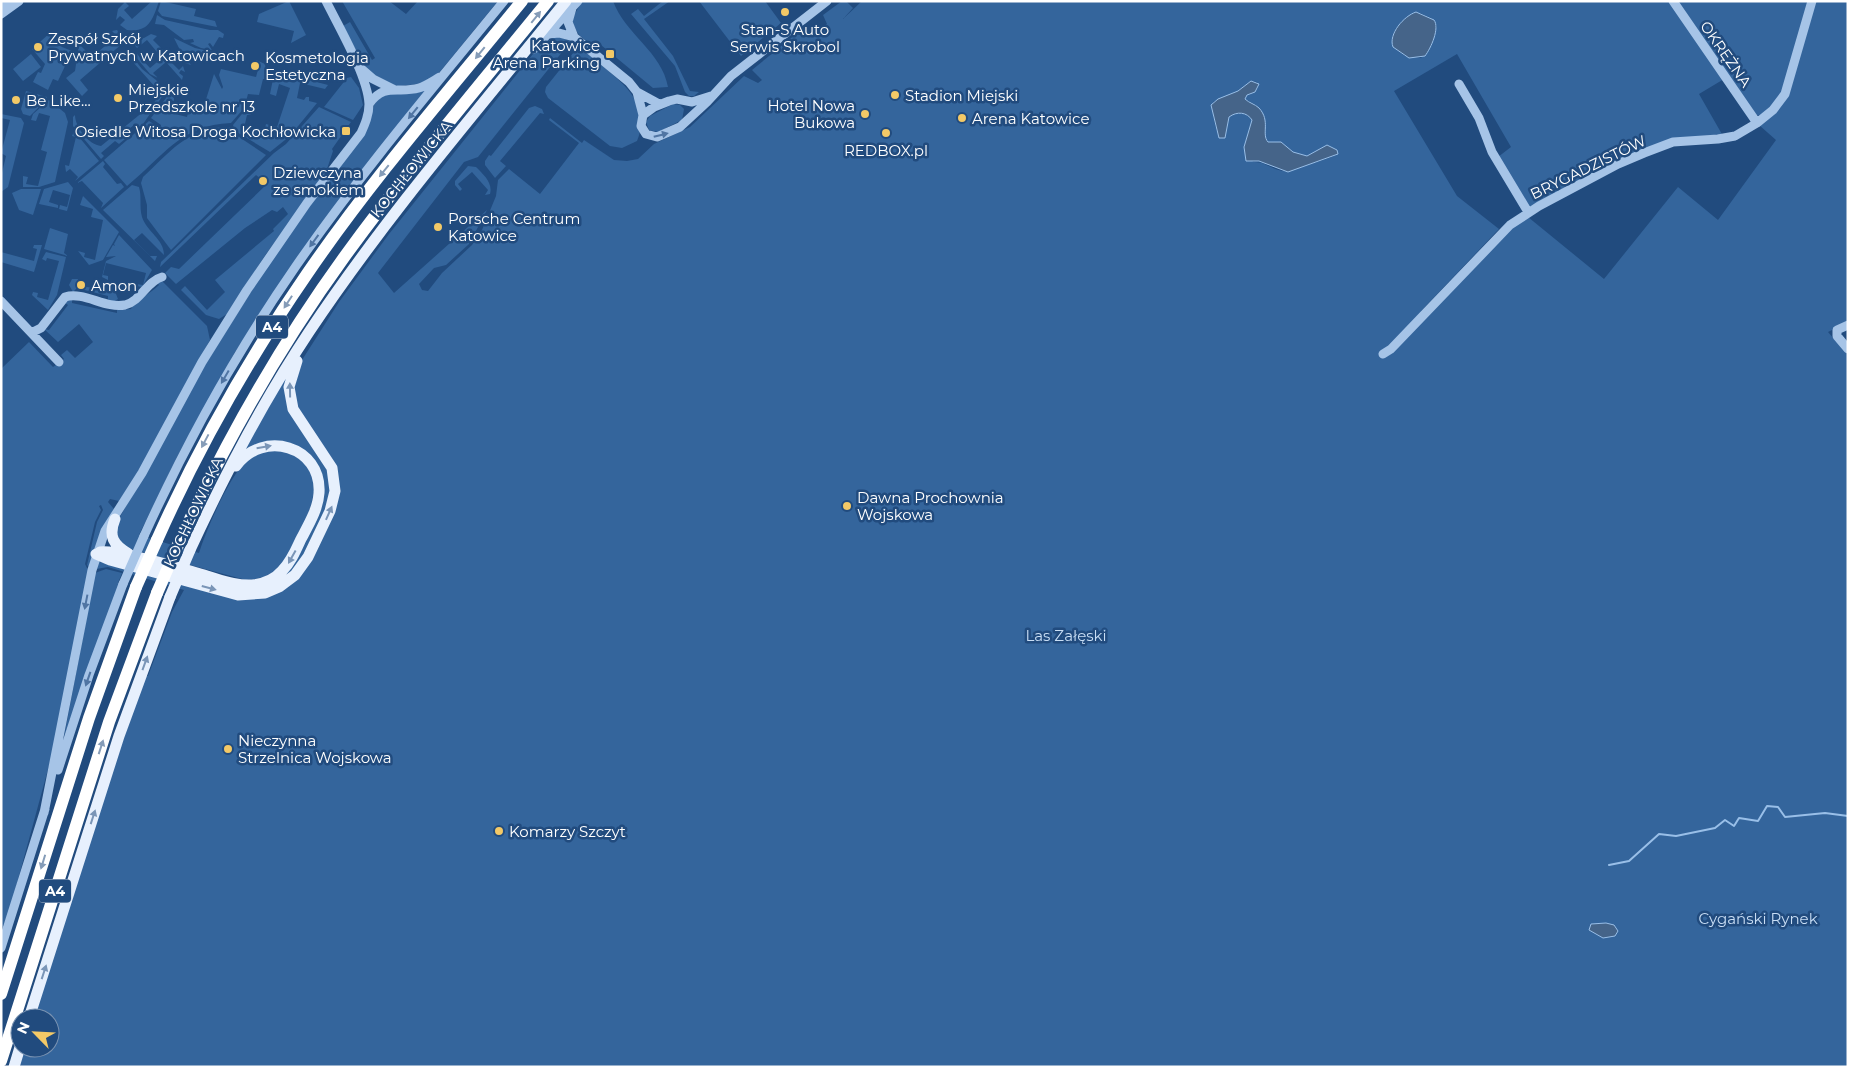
<svg xmlns="http://www.w3.org/2000/svg" width="1849" height="1068" viewBox="0 0 1849 1068" font-family="Montserrat,sans-serif">
  <rect width="100%" height="100%" fill="#214b7e"/>
  <path fill="#34659c" fill-rule="evenodd" d="M152,1H159C153,19 149,33 127,30L120,25L125,20L120,16L116,20L118,9L125,2L129,6L124,10L132,19Z
    M161,1L196,9L194,16L215,21L217,27L162,16L158,11Z
    M289,1L306,35L291,43L294,31L257,22L259,14Z
    M342,1H389L406,14L418,1H498L438,74L420,84L398,86L382,82L364,66L343,26L350,22L372,60L375,58Z
    M582,1H613C625,34 662,52 668,87L653,88L601,45L597,46C582,39 576,35 572,19Z
    M663,1H670L644,19L673,56L690,91L699,92L694,96H689L685,92L675,66L631,14L638,9L644,16Z
    M699,1H765L781,23L741,56Z
    M842,1H846L853,8L843,19L862,1H1669L1724,79L1699,94L1723,136L1673,140L1528,208L1498,157L1511,147L1457,54L1394,91L1457,196L1499,229L1421,311L1513,227L1528,217L1604,279L1678,187L1718,220L1776,140L1759,125L1778,109L1815,1H1848V322L1828,332L1848,355V1067H18L23,1048H50V1018H33L106,788L146,676H148L172,612L184,590L108,567L96,569L99,562L286,587L339,486L299,412L293,392L302,360L339,302L389,234L541,44L558,36C575,42 586,52 600,64C624,84 652,105 637,141L622,148L610,146L548,98L545,92L546,87L574,52L567,46L478,157L464,162L378,273L394,293L487,210L469,244L446,265L434,268L419,284L422,290L428,291L442,273L472,245L482,230L496,196L498,180L509,169L540,194L579,143L549,120L550,118L582,143L584,140L614,160L627,161L638,159L654,144L690,127L744,76L758,83L762,80L752,70L796,34L808,37L827,24L823,15ZM1420,13L1431,18L1437,26L1431,46L1421,58L1405,56L1393,47C1387,30 1406,17 1420,13ZM1251,81L1257,82L1258,87L1255,92L1247,95L1245,99L1256,105L1266,130L1264,133L1268,142H1281L1293,152L1307,156L1327,145L1337,150L1338,154C1334,157 1287,172 1283,171C1272,170 1265,161 1253,162L1244,147L1252,120C1247,112 1237,111 1229,117L1225,138H1219C1216,127 1211,113 1213,102L1238,91Z
    M1675,1H1808L1788,78L1779,99L1762,116L1755,115Z
    M157,15L165,20L210,30H218L224,34L223,38L219,37L213,47L210,43L208,44L212,50L201,48L190,43L194,42L193,39L184,40L164,25L155,24Z
    M117,30L123,39V43L80,80L88,90L82,96L66,78L75,71L79,44L92,57L117,36L112,31Z
    M50,33L62,47L72,51L58,81L53,79L48,90L33,82L38,72L41,73L45,64L32,49Z
    M151,34L157,36L153,40L165,52L169,49L172,56L169,60L179,70L183,66L185,72L181,70L179,73L183,76L182,80L166,62L153,73L158,78L150,74L135,56L137,54L150,68L162,58L147,40L137,48L129,39L144,38Z
    M174,38L195,48L213,52L197,61L193,57L188,61L191,65L185,63L190,59L186,55L182,59L181,57L184,54L181,51L177,54L175,52L180,50Z
    M127,50L142,69L156,80L166,91L143,124L139,127L135,124L122,135L125,139L119,144L115,141L101,153L104,156L101,159L73,126V117L75,115C75,127 89,145 101,146L154,103L157,97L156,88L124,52Z
    M31,54L41,67L23,81L13,69Z
    M256,60L265,64L267,79H263L259,95L248,94L245,105L240,102L245,107L231,123C180,125 164,156 127,186L104,160L149,121L160,128L161,125L151,118L169,94L174,98V101L170,100L167,112L187,117L189,109L202,112L214,74L222,89L223,87L219,75L221,69L256,77L259,66L255,64Z
    M279,72L328,85L325,89L300,83L297,98L304,100L306,97H309V101L317,103L290,136L270,152L235,131L233,125L246,109L251,115H247L244,128L264,132L266,124L277,127L290,88L279,84L276,96L270,94L273,79Z
    M351,77L359,88L363,105L353,120L324,107L347,78Z
    M427,88L235,352L177,457L139,535L199,553C207,528 232,468 254,454C262,450 280,450 288,453C299,457 310,467 313,479C319,499 294,557 277,569C267,577 258,579 246,580L123,547L113,530L115,526L203,367L266,268L370,121L374,105L382,95Z
    M26,91L47,97V99L30,116L23,114L21,109Z
    M49,100L65,113L68,122L55,182L39,187H23V176L28,177L26,184L38,186L47,152L41,150L50,116L39,113L36,121L31,120L33,114Z
    M673,104L680,105L684,109L682,120L658,132L649,130L646,122L650,116Z
    M535,106L542,109L544,114L540,113L500,161L506,166L495,178L485,165V161L489,155L491,156L529,108Z
    M319,107L351,122L332,149L333,151L326,172L266,254L227,314L219,319L206,315L181,290L185,286L207,310L225,292L215,280L274,231L273,229L288,214L283,207L277,212L272,210L245,228L176,284L165,273L171,267L179,269L267,184L256,175L160,267L161,262L274,153L286,144Z
    M1,114L21,118L24,123L8,187L1,192V177L6,156L1,153L10,120L1,118Z
    M230,127L233,133L266,155L171,250L147,218V205L141,183L143,177C171,151 188,127 230,127Z
    M74,131L99,161L75,181L78,177L70,169L66,172L65,165L69,166L76,137L72,136Z
    M103,161L105,164L103,167L117,184L121,183L124,187L101,208L103,203L82,181L77,183Z
    M468,166L476,167C484,175 493,183 490,194L485,195L488,190L472,172L458,184L462,189L460,191L455,185V181Z
    M68,182L73,188L67,211L59,209L60,205L67,207L70,195L53,190L49,202L58,205V208L39,204L44,189Z
    M132,185L139,187C142,197 139,206 142,217C147,232 164,239 164,255L142,233L134,240L150,256H157L155,261L103,210Z
    M21,189H41L33,215L19,210L12,193Z
    M83,196L119,232L103,260L89,265L78,251L85,253L84,257L95,260L103,220L91,217L93,209L80,205Z
    M50,228L68,234L64,253L68,256L44,249Z
    M119,235L152,270L142,287L136,286V284L143,285L146,273L106,263L103,275L108,276V280L102,277L106,261L116,256L106,257L113,245L115,246L114,244Z
    M34,245H42L34,272L1,262V252L34,261L37,249L33,248Z
    M46,252L66,257L57,295L48,310L32,295L33,292L38,293L37,297L48,300L59,261L47,258L46,261L42,259Z
    M72,279H78L76,287L82,289L83,286L110,292L114,289L118,299L113,302L108,300V296L77,288L73,292L69,285Z
    M161,280L207,326L210,340L139,471L119,501L110,499L108,502L114,509L90,568L87,565L97,522L103,510L101,505L99,506L101,510L95,522L85,564L89,572L53,751L10,909L1,931V369L29,342L53,367L64,359L61,355L67,350L75,358L93,342L79,324L58,342L44,329L49,330L68,305L65,303L67,300H72V303L117,313V310L131,309C135,301 151,293 159,285L157,282Z
    M286,377V394L325,462L332,490L320,524L294,571L267,589L266,587L315,520L312,460L262,443L244,450Z
    M106,569L122,573L118,583L120,584L64,737L95,573Z"/>
  <path fill="#456489" stroke="#99bfe8" d="M1416,12L1434,20C1440,28 1431,48 1425,56L1409,58L1393,47C1388,34 1404,16 1416,12Z
    M1251,81L1259,84L1255,92L1247,95L1245,99C1249,103 1255,104 1259,108C1271,121 1261,134 1268,142H1281L1293,152L1307,156L1327,145L1337,150L1338,154L1288,172L1259,161H1246L1244,147L1252,120C1247,112 1237,111 1229,117L1225,138H1219L1211,105L1218,99L1238,91Z
    M1606,923L1614,925L1618,931L1615,936L1603,938L1589,930L1591,924Z"/>
  <g fill="none" stroke-linecap="round" stroke-linejoin="round">
    <path stroke="#99bfe8" stroke-width="2" d="M1609,865L1629,861L1659,834L1676,836L1715,828L1725,820L1734,826L1739,818L1758,821L1767,806L1778,807L1785,817L1825,813L1848,816"/>
    <path stroke="#a6c4e7" stroke-width="9" d="M1673,1L1757,123
      M1,5L9,1
      M572,8L568,22L574,37L629,82L637,92L659,104
      M1,14L19,1
      M549,34L559,33L574,37
      M534,49L578,1
      M358,66L373,79L393,89
      M1459,84L1479,118L1492,152L1528,212
      M637,92L643,115L641,126L646,134L657,137L680,127L707,102L731,76L827,1
      M369,104C385,82 397,94 419,88C426,86 433,81 440,77
      M643,115L654,107L669,101L677,99L692,102L711,96
      M1,301L59,362
      M1848,325L1837,330V336L1848,349
      M33,332L41,328L65,297C84,291 105,309 125,305C141,301 147,281 162,277
      M1383,354L1391,349L1510,225L1539,206L1618,164L1644,153L1673,142L1718,139L1735,136L1757,123L1773,110L1785,94L1812,1
      M144,536C187,441 237,351 296,266C360,174 433,88 504,1
      M58,770L89,675L123,584
      M44,813L92,570L105,531L142,473L202,362L247,290L307,203L361,133C365,124 369,115 369,104C368,77 339,27 326,1
      M1,948L45,809"/>
    <path stroke="#e7f0fd" stroke-width="11" d="M115,519C108,536 113,545 129,554
      M190,550C225,474 263,401 309,332C387,215 478,110 566,1
      M100,552C108,551 114,553 122,554C151,559 179,568 207,576C221,580 236,586 252,585C263,584 274,580 282,571C291,562 296,550 301,539C309,524 318,509 319,493C322,446 263,429 236,466
      M96,554L110,560L238,595L265,593L279,587L295,575L308,557L330,511L335,491L332,468L293,409L289,387L297,361
      M29,1018L119,736L170,597
      M14,1067L20,1047"/>
    <path stroke="#fff" stroke-width="12" d="M157,540C199,446 249,358 307,274C372,179 449,91 522,1
      M177,547C224,444 279,347 345,256C409,168 480,85 548,1
      M1,994L89,718L136,587
      M1,1061L109,722L157,593"/>
    <path stroke="#a6c4e7" stroke-width="9" d="M123,584L144,536"/>
    <path stroke="#e7f0fd" stroke-width="11" d="M170,597L190,550"/>
    <path stroke="#fff" stroke-width="12" d="M136,587L157,540
      M157,593L177,547"/>
  </g>
  <defs><path id="oneway-solid" d="M-6-.8H1V-3.2L6.5 0L1 3.2V.8H-6Z" transform="scale(1.25)"/></defs>
  <g fill="#859cb8">
    <use href="#oneway-solid" transform="translate(536 17) rotate(-51)"/>
    <use href="#oneway-solid" transform="translate(480 53) rotate(129)"/>
    <use href="#oneway-solid" transform="translate(384 171) rotate(129)"/>
    <use href="#oneway-solid" transform="translate(288 302) rotate(123)"/>
    <use href="#oneway-solid" transform="translate(205 441) rotate(118)"/>
    <use href="#oneway-solid" transform="translate(101 747) rotate(-72)"/>
    <use href="#oneway-solid" transform="translate(43 862) rotate(107)"/>
  </g>
  <g fill="#5075a3">
    <use href="#oneway-solid" transform="translate(413 113) rotate(129)"/>
    <use href="#oneway-solid" transform="translate(661 135) rotate(-14)"/>
    <use href="#oneway-solid" transform="translate(314 241) rotate(126)"/>
    <use href="#oneway-solid" transform="translate(225 377) rotate(120)"/>
    <use href="#oneway-solid" transform="translate(86 602) rotate(101)"/>
    <use href="#oneway-solid" transform="translate(88 679) rotate(109)"/>
  </g>
  <g fill="#7a95b7">
    <use href="#oneway-solid" transform="translate(290 390) rotate(-91)"/>
    <use href="#oneway-solid" transform="translate(264 447) rotate(-10)"/>
    <use href="#oneway-solid" transform="translate(329 513) rotate(-66)"/>
    <use href="#oneway-solid" transform="translate(292 557) rotate(119)"/>
    <use href="#oneway-solid" transform="translate(209 588) rotate(15)"/>
    <use href="#oneway-solid" transform="translate(145 663) rotate(-70)"/>
    <use href="#oneway-solid" transform="translate(93 817) rotate(-72)"/>
    <use href="#oneway-solid" transform="translate(44 972) rotate(-72)"/>
  </g>
  <g fill="#f3c967" stroke="#214b7e" stroke-width="2">
    <circle cx="785" cy="12" r="5"/>
    <circle cx="38" cy="47" r="5"/>
    <rect x="605" y="49" width="10" height="10" rx="2.5"/>
    <circle cx="255" cy="66" r="5"/>
    <circle cx="895" cy="95" r="5"/>
    <circle cx="118" cy="98" r="5"/>
    <circle cx="16" cy="100" r="5"/>
    <circle cx="865" cy="114" r="5"/>
    <circle cx="962" cy="118" r="5"/>
    <rect x="341" y="126" width="10" height="10" rx="2.5"/>
    <circle cx="886" cy="133" r="5"/>
    <circle cx="263" cy="181" r="5"/>
    <circle cx="438" cy="227" r="5"/>
    <circle cx="81" cy="285" r="5"/>
    <circle cx="847" cy="506" r="5"/>
    <circle cx="228" cy="749" r="5"/>
    <circle cx="499" cy="831" r="5"/>
  </g>
  <g text-anchor="middle" dominant-baseline="central" stroke-width="5" stroke-linejoin="round" paint-order="stroke">
    <g fill="#214b7e" stroke="#bcc9d8" stroke-width="1">
      <rect x="256" y="315.5" width="32" height="23" rx="4"/>
      <rect x="39" y="879.5" width="32" height="23" rx="4"/>
    </g>
    <g font-size="14" font-weight="bold" fill="#fff">
      <text x="272" y="327">A4</text>
      <text x="55" y="891">A4</text>
    </g>
    <g font-size="15" fill="#fff" stroke="#214b7e" text-anchor="start">
      <text x="785" y="29" text-anchor="middle">Stan-S Auto<tspan x="785" dy="17">Serwis Skrobol</tspan></text>
      <text x="48" y="38">Zespół Szkół<tspan x="48" dy="17">Prywatnych w Katowicach</tspan></text>
      <text x="600" y="45" text-anchor="end">Katowice<tspan x="600" dy="17">Arena Parking</tspan></text>
      <text x="265" y="57">Kosmetologia<tspan x="265" dy="17">Estetyczna</tspan></text>
      <text x="128" y="89">Miejskie<tspan x="128" dy="17">Przedszkole nr 13</tspan></text>
      <text x="905" y="95">Stadion Miejski</text>
      <text x="26" y="100">Be Like…</text>
      <text x="855" y="105" text-anchor="end">Hotel Nowa<tspan x="855" dy="17">Bukowa</tspan></text>
      <text x="972" y="118">Arena Katowice</text>
      <text x="336" y="131" text-anchor="end">Osiedle Witosa Droga Kochłowicka</text>
      <text x="886" y="150" text-anchor="middle">REDBOX.pl</text>
      <text x="273" y="172">Dziewczyna<tspan x="273" dy="17">ze smokiem</tspan></text>
      <text x="448" y="218">Porsche Centrum<tspan x="448" dy="17">Katowice</tspan></text>
      <text x="91" y="285">Amon</text>
      <text x="857" y="497">Dawna Prochownia<tspan x="857" dy="17">Wojskowa</tspan></text>
      <text x="238" y="740">Nieczynna<tspan x="238" dy="17">Strzelnica Wojskowa</tspan></text>
      <text x="509" y="831">Komarzy Szczyt</text>
    </g>
    <g font-size="15" fill="#fff" stroke="#214b7e">
      <text transform="translate(1726 54) rotate(55)">OKRĘŻNA</text>
      <text transform="translate(1588 167) rotate(-26)">BRYGADZISTÓW</text>
      <text transform="translate(411 169) rotate(-51)">KOCHŁOWICKA</text>
      <text transform="translate(193 512) rotate(-65)">KOCHŁOWICKA</text>
    </g>
    <g font-size="15" fill="#c9def5" stroke="#214b7e">
      <text x="1066" y="635">Las Załęski</text>
      <text x="1758" y="918">Cygański Rynek</text>
    </g>
  </g>
  <rect width="1849" height="1068" fill="none" stroke="#ffffff" stroke-width="5"/>
  <g transform="translate(35 1033) rotate(294)"><circle r="24" fill="#214b7e" stroke="#7a93b2"/>
  <path d="M0-4L9 19L0 12L-9 19Z" fill="#f3c967"/>
  <text y="-8" font-size="14" font-weight="bold" text-anchor="middle" fill="#ffffff">N</text>
  </g>
</svg>
